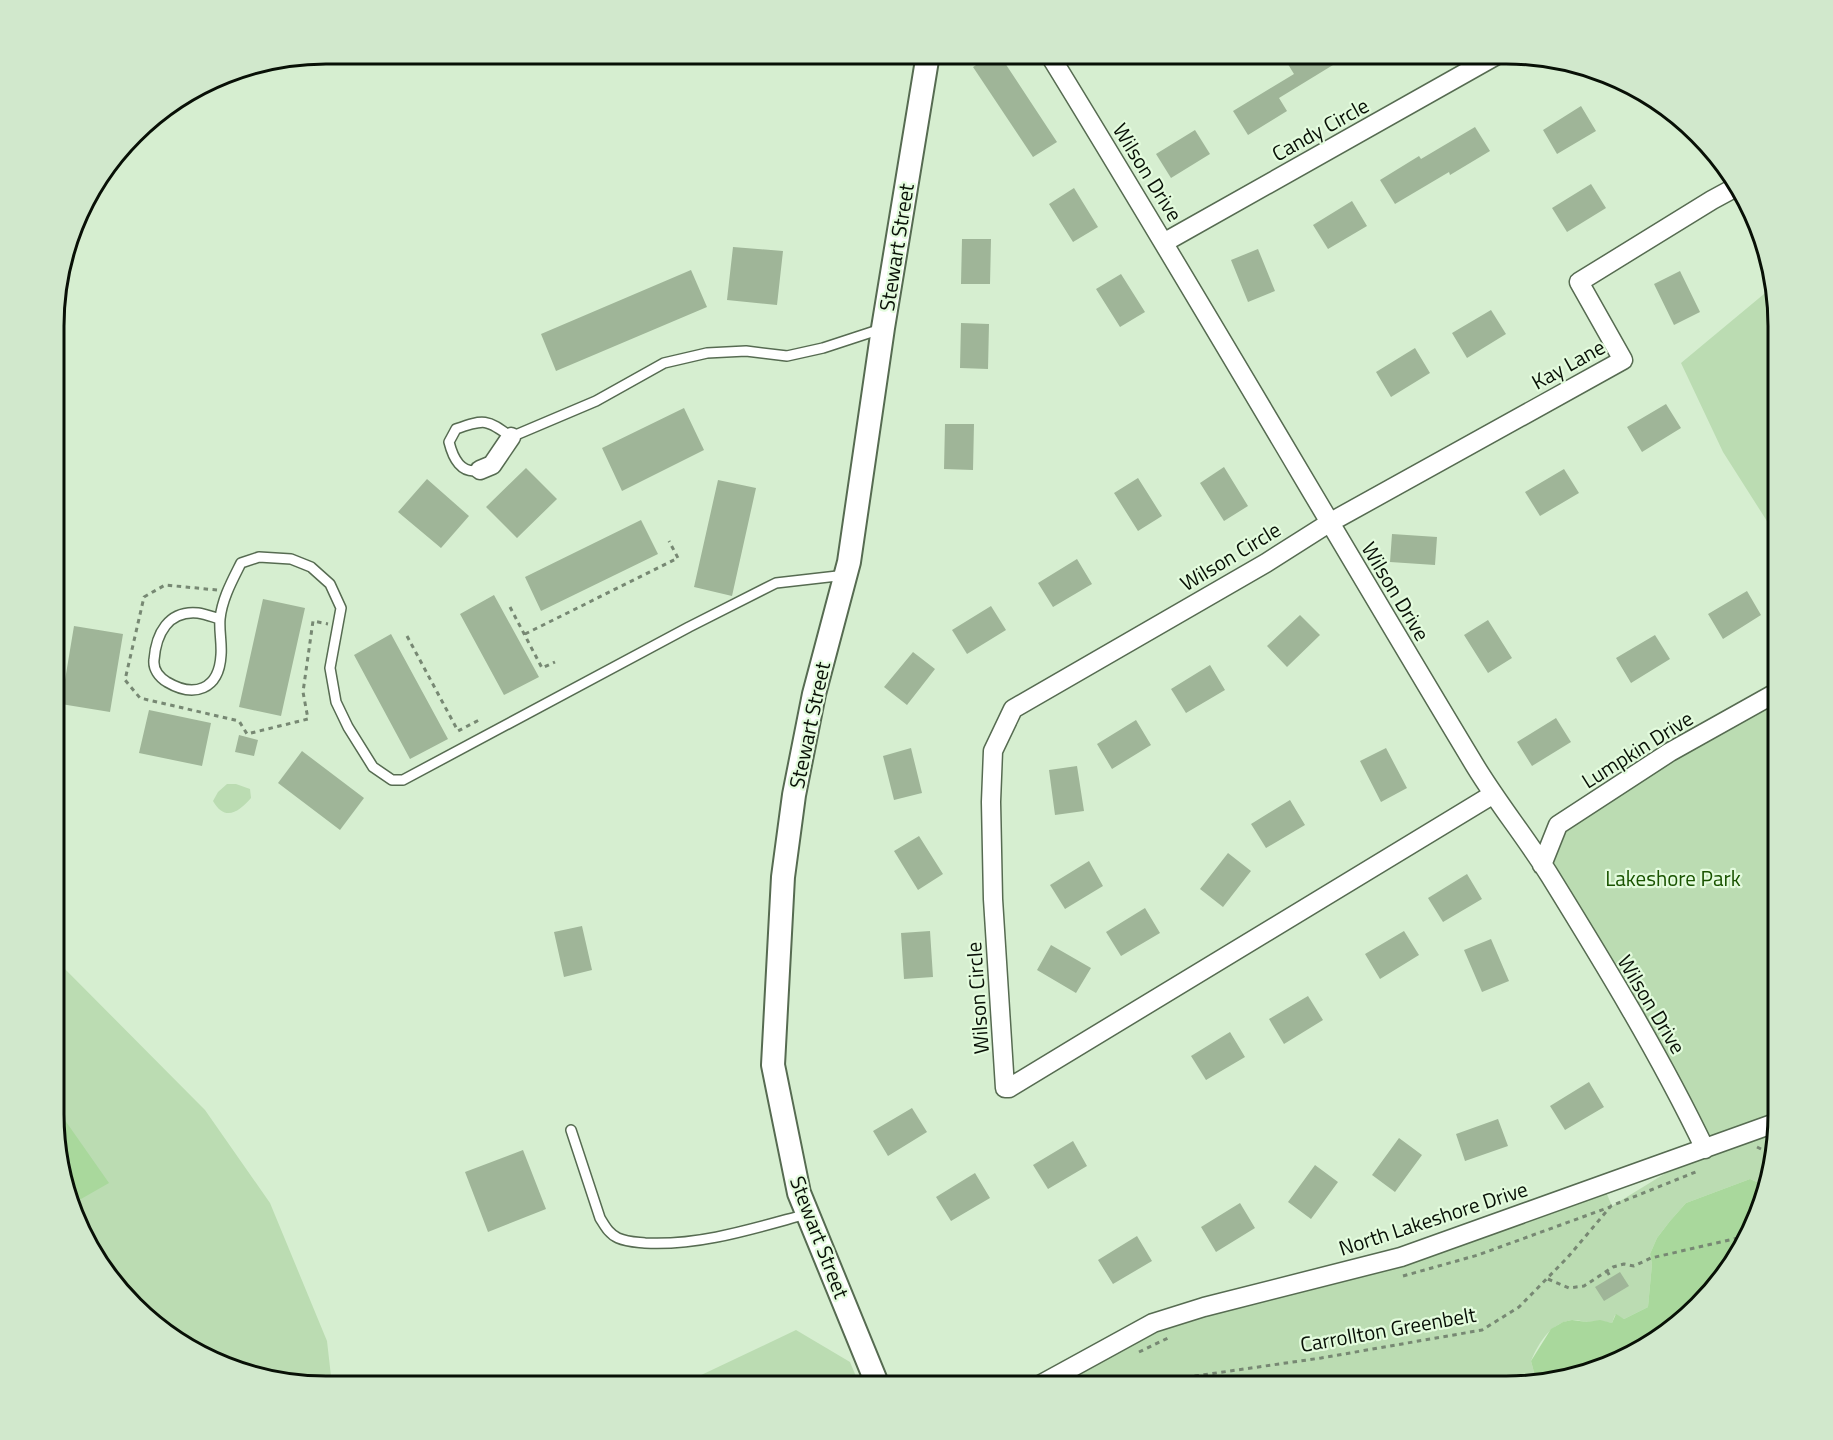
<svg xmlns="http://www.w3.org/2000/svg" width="1833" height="1440" viewBox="0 0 1833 1440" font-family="'Titillium Web',sans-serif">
  <rect width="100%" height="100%" fill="#d6eed0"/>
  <path fill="#bbdcb2" d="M1770,289L1779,326V540L1723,452L1681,363Z
    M1779,689L1778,1131L1766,1186L1750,1179L1686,1203L1670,1221L1657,1238L1650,1254L1652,1264L1648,1307L1624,1319L1615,1315L1612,1323C1603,1321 1597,1321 1588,1322C1583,1322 1579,1320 1574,1320C1552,1321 1539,1342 1531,1361L1536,1380L1506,1386H1043L1153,1323L1401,1257L1603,1185L1612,1206L1705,1149L1542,865L1558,825Z
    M227,784H236L250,789L251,798C239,812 225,822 213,801L218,792Z
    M55,959L205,1110L270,1203L327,1341L332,1385H309L223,1365L147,1318L82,1234L55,1131Z
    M796,1330L850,1362L860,1386H678Z"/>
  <path fill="#a9d89c" d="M55,1106L109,1183L74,1203L55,1131Z
    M1750,1179L1766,1186L1758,1218L1711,1293L1611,1365L1536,1380L1531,1361L1551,1329L1563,1322L1572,1320L1587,1322L1600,1320L1612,1323L1616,1314L1624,1319L1648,1307L1652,1264L1650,1254L1657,1238L1670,1221L1686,1203Z"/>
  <path fill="#9fb598" d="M993,54H999L1057,142L1033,157L973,67Z
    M1296,54H1351L1279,98L1287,111L1248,135L1233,111L1294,74L1286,61Z
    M1581,106L1596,131L1557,154L1543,130Z
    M1475,127L1490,151L1450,175L1449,172L1395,204L1380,180L1419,156L1421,159Z
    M1195,130L1210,154L1171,178L1156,154Z
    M1591,184L1606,208L1567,232L1552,208Z
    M1074,188L1098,227L1073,242L1049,204Z
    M1352,201L1367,226L1328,249L1313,225Z
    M962,239H991L990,284H961Z
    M733,247L783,251L777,305L727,300Z
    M1258,249L1275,291L1248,302L1231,260Z
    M691,270L707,307L556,371L541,334Z
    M1680,271L1700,312L1674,325L1654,284Z
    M1121,274L1145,312L1120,327L1096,289Z
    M1491,310L1506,334L1467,358L1452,333Z
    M961,323L989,324L988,369L960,368Z
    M1415,348L1430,373L1391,397L1376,372Z
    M1666,404L1681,428L1642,452L1627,427Z
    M684,408L704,450L622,491L602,448Z
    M945,424H974L973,470L944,469Z
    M1224,467L1248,506L1224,521L1200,483Z
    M526,468L557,499L517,538L486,507Z
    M1564,469L1579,493L1540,516L1525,492Z
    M1138,478L1162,516L1138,531L1114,493Z
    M427,479L469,516L441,548L398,512Z
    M718,480L756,488L732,596L694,587Z
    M641,520L658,554L541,611L525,577Z
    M1392,534L1437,537L1435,565L1390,562Z
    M1077,559L1092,584L1053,607L1038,583Z
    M1747,591L1761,615L1723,639L1708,614Z
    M494,595L539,677L504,695L460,614Z
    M263,599L305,608L281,716L239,707Z
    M991,606L1006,630L967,654L952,630Z
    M1300,615L1320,635L1287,667L1267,646Z
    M1488,620L1512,658L1488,673L1464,635Z
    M74,626L123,634L110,712L61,704Z
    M391,634L448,739L410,759L354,655Z
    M1655,635L1670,659L1631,683L1616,658Z
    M913,652L935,669L907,705L884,687Z
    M1210,665L1225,690L1186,713L1171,689Z
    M149,710L211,723L202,766L139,753Z
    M1556,718L1571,742L1532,766L1517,742Z
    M1136,720L1151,745L1112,769L1097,744Z
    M239,735L258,740L254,756L235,752Z
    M911,748L922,793L894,800L883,756Z
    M1386,748L1407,788L1381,802L1360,761Z
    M302,751L364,798L340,830L278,783Z
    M1077,766L1084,811L1055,815L1049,770Z
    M1290,800L1305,825L1266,848L1251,824Z
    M919,836L943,874L918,890L894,851Z
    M1228,853L1251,871L1223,907L1200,889Z
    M1089,861L1103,886L1065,909L1050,885Z
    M1467,874L1482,899L1443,922L1428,898Z
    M1145,908L1160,933L1121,956L1106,932Z
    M582,926L592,970L564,977L554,932Z
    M930,931L933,977L904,979L901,933Z
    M1404,931L1419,955L1380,979L1365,954Z
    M1491,939L1509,981L1482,992L1464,950Z
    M1051,945L1091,968L1076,993L1037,970Z
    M1308,996L1323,1020L1284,1044L1269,1019Z
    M1230,1032L1245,1057L1206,1080L1191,1056Z
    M1589,1082L1604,1107L1565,1130L1550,1106Z
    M912,1108L927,1132L888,1156L873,1131Z
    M1498,1119L1508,1146L1465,1161L1456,1134Z
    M1399,1138L1422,1155L1395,1192L1372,1175Z
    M1073,1141L1087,1166L1048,1189L1033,1165Z
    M523,1150L546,1209L488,1232L465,1172Z
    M1315,1165L1338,1182L1311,1219L1288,1202Z
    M975,1173L990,1198L951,1221L936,1197Z
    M1240,1203L1255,1228L1216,1252L1201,1227Z
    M1137,1236L1152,1261L1113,1284L1098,1260Z
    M1620,1272L1629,1286L1604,1301L1595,1287Z"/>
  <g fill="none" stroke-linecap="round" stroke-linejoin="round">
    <g stroke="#566b51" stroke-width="12">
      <path id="service" d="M480,470C461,475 453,458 449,442L456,429C484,419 487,419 511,437L596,401L664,363L707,353L746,351L787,356L823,348L881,329
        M220,619C213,617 205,614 198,613C168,610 156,634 154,660C153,669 159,677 167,682C194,698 219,690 221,655C222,643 219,631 220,619C222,599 232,581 241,563L259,557L291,559L311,567L330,584L341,608L330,668L336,702L348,727L373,767L392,780H403L689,627L776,583L846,575
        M571,1130L600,1218C605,1226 609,1234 618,1238C627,1242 636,1242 645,1243C700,1246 755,1228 807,1214"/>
    </g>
    <g stroke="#566b51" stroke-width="21">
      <path id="minor" d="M1049,54C1193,288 1330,525 1471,759C1495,800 1525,836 1550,876C1605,965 1660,1055 1705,1149
        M1165,242L1497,55
        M480,470L492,465L511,437
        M1492,795L1009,1088H1005L993,899L991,802L993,751L1013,709L1266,563L1329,523L1623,360L1579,282L1712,200L1736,187
        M1542,865L1558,825L1670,752L1779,691
        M1038,1386L1153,1323L1204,1307L1401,1257L1778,1122"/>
    </g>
    <g stroke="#566b51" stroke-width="26">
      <path id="tertiary" d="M878,1386L799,1193L773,1065L783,877L794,795L814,694L849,562L883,328L928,54"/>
    </g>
    <path stroke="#778873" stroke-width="3" stroke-dasharray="4.5 4.5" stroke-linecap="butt" d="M217,590L165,585L144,597L125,680L140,698L239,721L247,734L308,719L303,692L313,621L328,624
      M510,607L542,668L555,662
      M525,634L678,558L669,541
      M407,636L458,731L479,720
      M1757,1147L1773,1155
      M1607,1271L1611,1278
      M1403,1276L1478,1255L1610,1207
      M1548,1279L1569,1288L1584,1286L1613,1267L1624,1264L1634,1266L1651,1258L1747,1236
      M1139,1352L1168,1338
      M1160,1386L1188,1377L1321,1358L1482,1330L1519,1307L1568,1257L1611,1206L1698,1171"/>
    <use href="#service" stroke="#fff" stroke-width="9"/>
    <use href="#minor" stroke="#fff" stroke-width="18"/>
    <use href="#tertiary" stroke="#fff" stroke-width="22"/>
  </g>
  <g text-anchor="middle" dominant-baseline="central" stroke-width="4.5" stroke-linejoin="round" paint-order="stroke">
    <g font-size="21" fill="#081006" stroke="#e3fbdd">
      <text transform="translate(1320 129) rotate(-29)">Candy Circle</text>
      <text transform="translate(1148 172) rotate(58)">Wilson Drive</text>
      <text transform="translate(896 247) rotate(-81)">Stewart Street</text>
      <text transform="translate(1568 364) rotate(-29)">Kay Lane</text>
      <text transform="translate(1230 556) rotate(-31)">Wilson Circle</text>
      <text transform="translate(1396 591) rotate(59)">Wilson Drive</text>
      <text transform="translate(809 725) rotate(-78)">Stewart Street</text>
      <text transform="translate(1637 749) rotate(-32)">Lumpkin Drive</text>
      <text transform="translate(977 998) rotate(-94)">Wilson Circle</text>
      <text transform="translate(1652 1004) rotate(59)">Wilson Drive</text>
      <text transform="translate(1433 1218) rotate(-18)">North Lakeshore Drive</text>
      <text transform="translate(820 1237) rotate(69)">Stewart Street</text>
      <text transform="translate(1388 1329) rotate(-10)">Carrollton Greenbelt</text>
    </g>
    <g font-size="21" fill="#195300" stroke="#e3fbdd">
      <text x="1673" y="878">Lakeshore Park</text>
    </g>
  </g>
  <path d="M0 0H1833V1440H0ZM326 64H1506A262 262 0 0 1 1768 326V1114A262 262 0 0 1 1506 1376H326A262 262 0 0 1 64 1114V326A262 262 0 0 1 326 64Z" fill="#d1e8cc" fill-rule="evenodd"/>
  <path fill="none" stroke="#081006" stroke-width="3" d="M326 64H1506A262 262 0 0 1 1768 326V1114A262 262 0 0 1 1506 1376H326A262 262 0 0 1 64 1114V326A262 262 0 0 1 326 64Z"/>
</svg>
